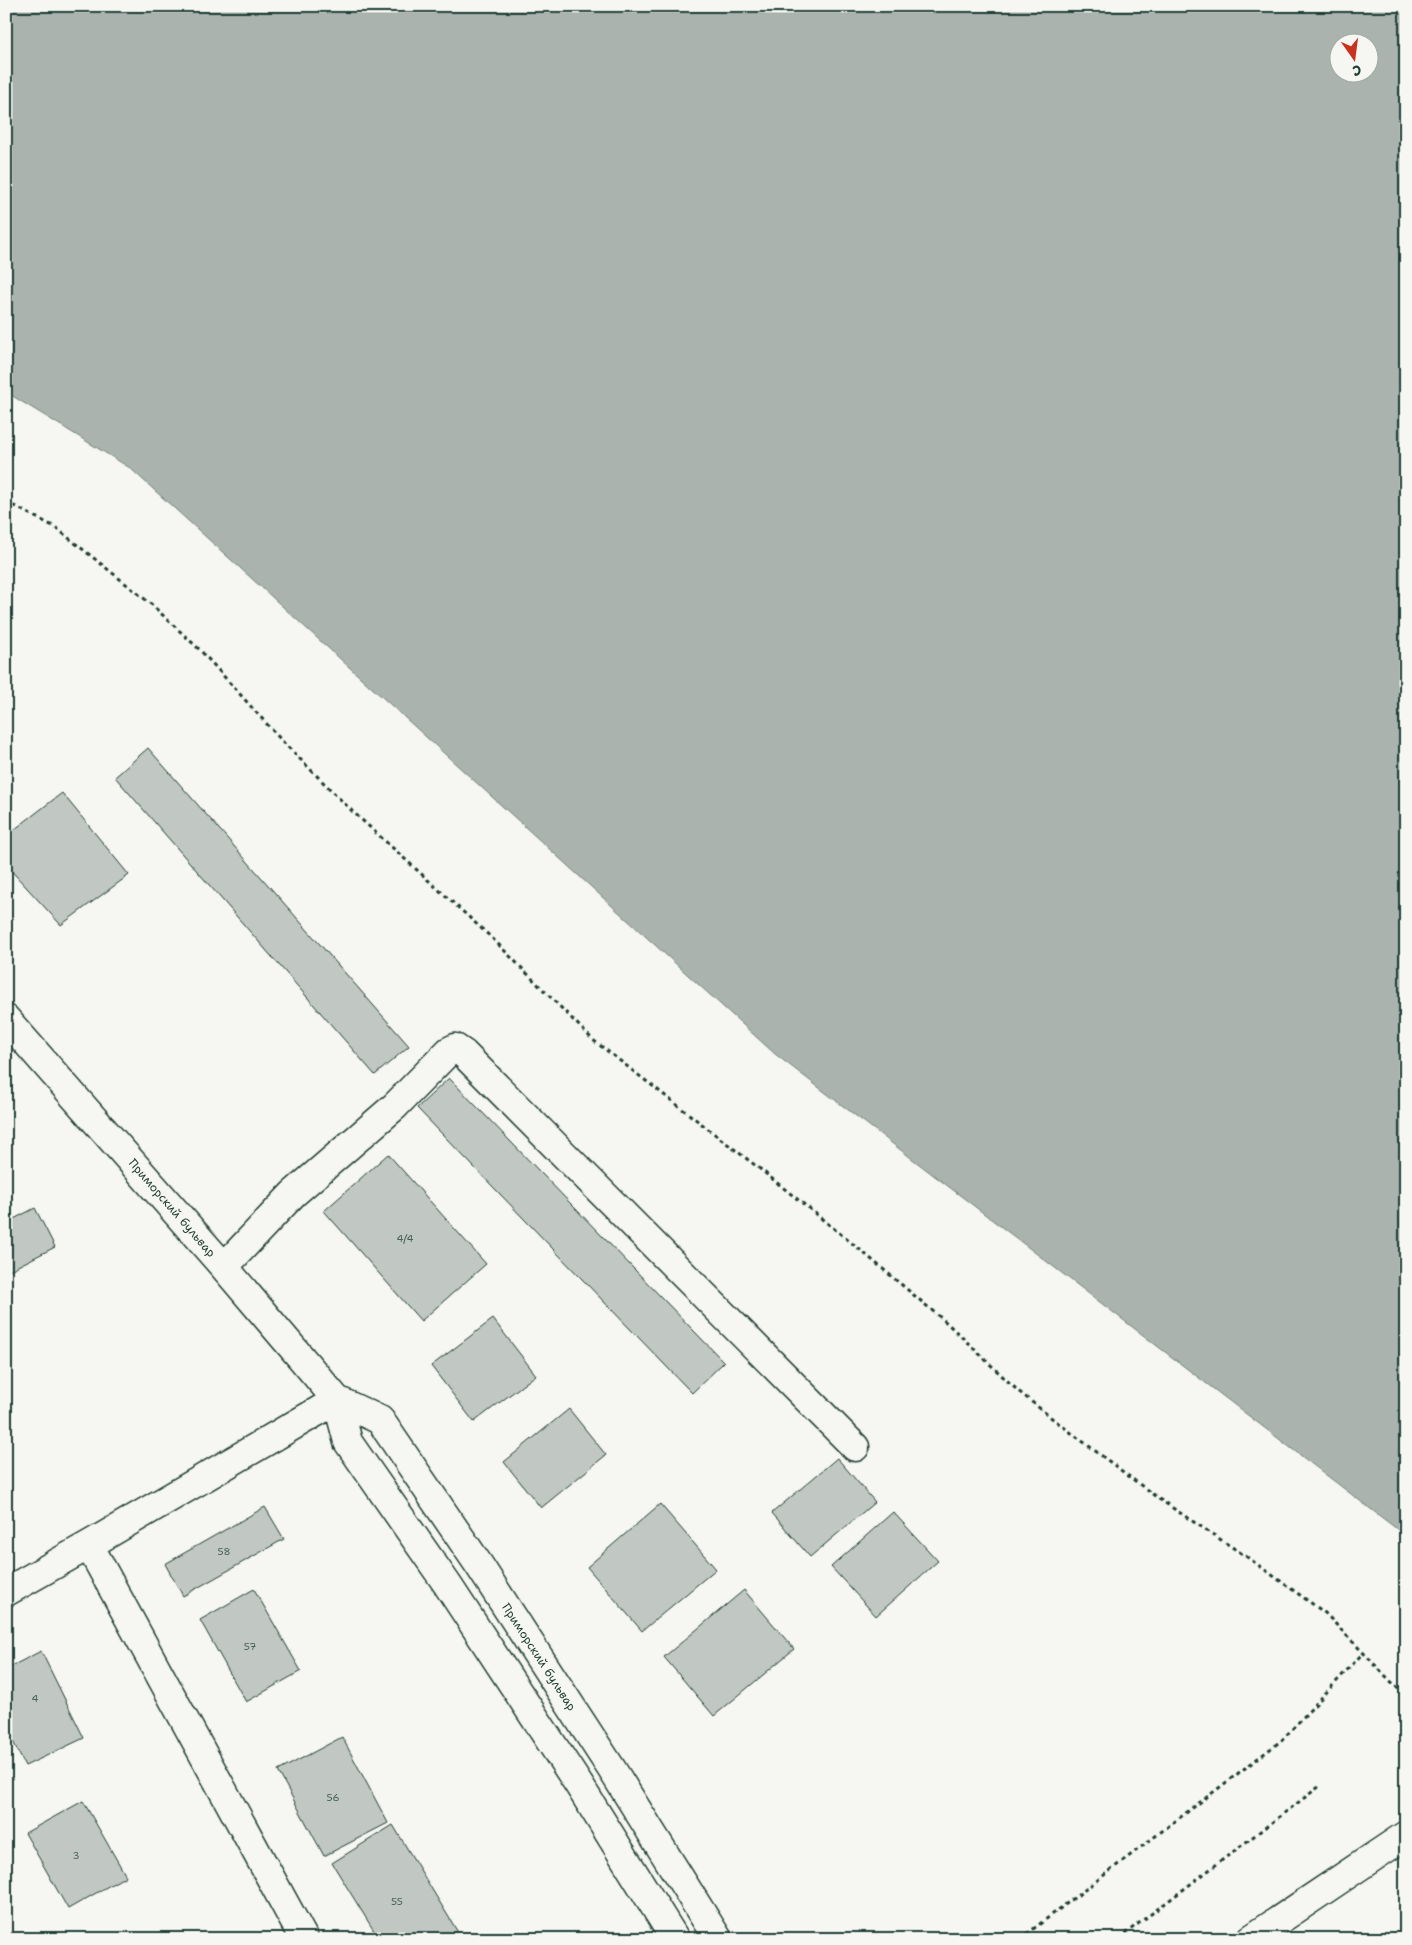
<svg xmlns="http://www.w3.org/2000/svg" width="1412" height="1945" viewBox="0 0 1412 1945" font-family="'Shantell Sans',sans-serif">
  <rect width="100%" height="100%" fill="#f6f6f2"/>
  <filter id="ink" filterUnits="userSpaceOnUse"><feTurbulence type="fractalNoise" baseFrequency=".02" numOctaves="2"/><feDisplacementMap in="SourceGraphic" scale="10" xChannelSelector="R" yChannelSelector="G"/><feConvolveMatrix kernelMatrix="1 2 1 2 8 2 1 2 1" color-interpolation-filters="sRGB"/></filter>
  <g filter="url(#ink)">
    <path fill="#aab3ae" stroke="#72847d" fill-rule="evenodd" d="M6,6H1406V1536L775,1054L130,468L6,392ZM1340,42H1370V72H1340Z"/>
    <path fill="#c1c8c3" stroke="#1f3d34" d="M148,748L409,1046L375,1075L115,777Z
      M62,793L129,875L61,925L6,865V836Z
      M449,1078L724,1362L692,1393L417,1108Z
      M388,1154L486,1264L421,1321L324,1211Z
      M35,1208L55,1247L6,1272V1223Z
      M493,1319L536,1375L474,1422L431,1366Z
      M569,1409L606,1455L541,1508L504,1462Z
      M837,1458L875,1502L810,1557L772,1513Z
      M660,1504L716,1569L642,1631L587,1567Z
      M265,1507L284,1539L183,1596L165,1564Z
      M893,1512L938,1561L876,1616L831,1567Z
      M254,1589L301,1671L246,1702L200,1620Z
      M744,1590L794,1649L714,1716L664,1657Z
      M41,1651L84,1738L25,1766L6,1727V1669Z
      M342,1737L388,1823L324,1856L278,1771Z
      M83,1801L126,1876L68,1909L25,1833Z
      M393,1825L462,1939H379L332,1863Z"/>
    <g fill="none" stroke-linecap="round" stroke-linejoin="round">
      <g stroke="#1f3d34" stroke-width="31">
        <path id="minor" d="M6,1019L224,1267L337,1400L380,1420L479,1565L613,1771L718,1939
          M224,1267L293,1194L395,1106L449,1051L455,1048L464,1054L855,1447
          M337,1400L348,1442L447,1584L579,1785L675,1939
          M89,1545L304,1939
          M6,1592L89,1545L337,1400
          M1251,1939L1406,1835"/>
      </g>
      <path stroke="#1f3d34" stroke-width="3" stroke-dasharray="4 4" stroke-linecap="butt" d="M6,502L55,527L151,604L201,651L283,742L352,811L493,939L593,1040L760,1169L858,1248L947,1323L1017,1390L1053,1419L1159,1499L1247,1557L1325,1613L1406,1697
        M1020,1939L1282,1740L1363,1653
        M1118,1939L1320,1786"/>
      <use href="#minor" stroke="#f6f6f2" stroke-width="28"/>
    </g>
  </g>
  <g text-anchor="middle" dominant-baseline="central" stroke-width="4" stroke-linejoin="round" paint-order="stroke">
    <g font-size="10" fill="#486058">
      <text x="405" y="1238">4/4</text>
      <text x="224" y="1551">58</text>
      <text x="250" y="1646">57</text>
      <text x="35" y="1698">4</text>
      <text x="333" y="1797">56</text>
      <text x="76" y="1855">3</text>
      <text x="397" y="1901">55</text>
    </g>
    <g font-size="12" fill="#1f3d34" stroke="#f6f6f2">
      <text transform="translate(172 1208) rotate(49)">Приморский бульвар</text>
      <text transform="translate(539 1657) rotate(57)">Приморский бульвар</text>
    </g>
  </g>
  <rect width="1412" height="1945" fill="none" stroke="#f6f6f2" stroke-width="25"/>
  <rect x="12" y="12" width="1387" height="1920" fill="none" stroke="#1f3d34" stroke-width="2" filter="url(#ink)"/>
  <g transform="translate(1354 58) rotate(166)"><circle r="24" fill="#f6f6f2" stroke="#a0aca6"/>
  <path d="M0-4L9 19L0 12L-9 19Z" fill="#c8321e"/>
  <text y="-8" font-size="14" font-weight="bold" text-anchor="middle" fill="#1f3d34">С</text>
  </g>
</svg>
